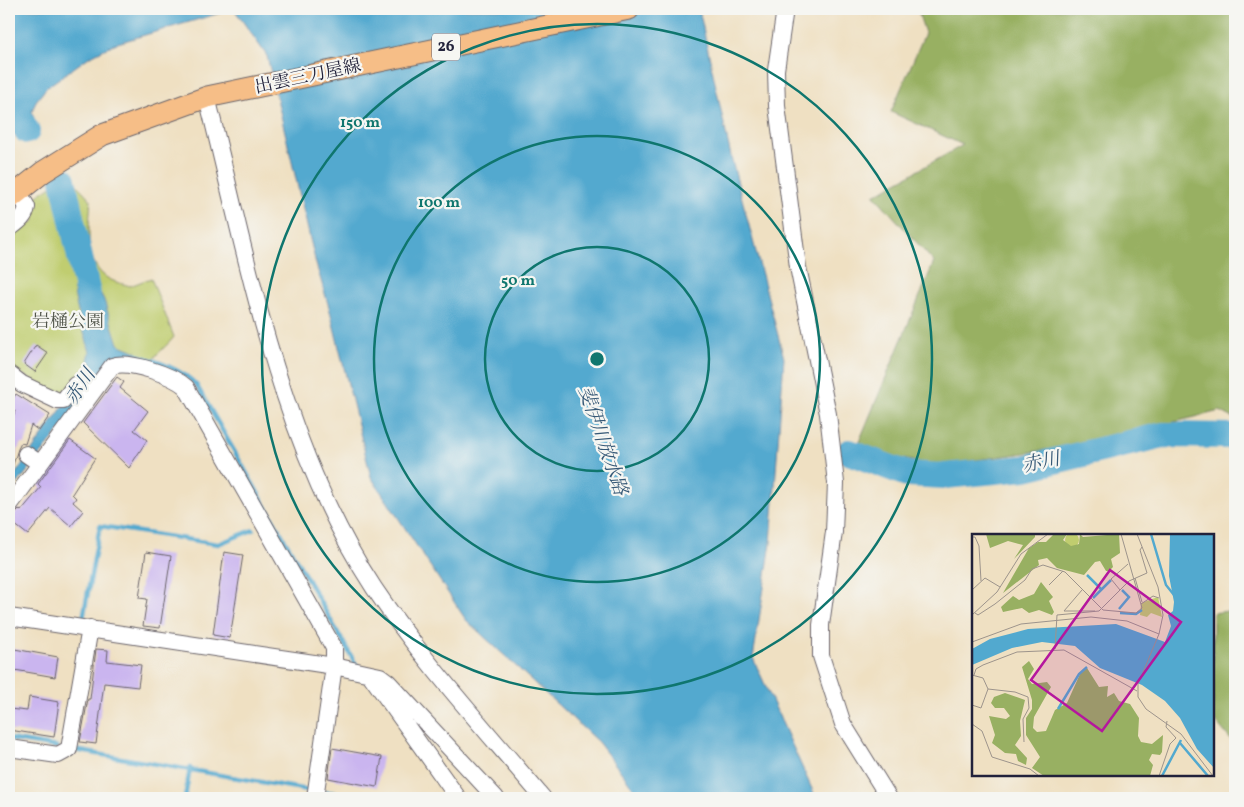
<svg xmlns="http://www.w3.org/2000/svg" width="1244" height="807" viewBox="0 0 1244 807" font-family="Vollkorn,'Noto Serif JP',serif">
  <rect width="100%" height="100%" fill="#f6f6f2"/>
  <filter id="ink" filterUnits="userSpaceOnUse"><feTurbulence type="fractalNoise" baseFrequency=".02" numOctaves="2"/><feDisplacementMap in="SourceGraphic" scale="10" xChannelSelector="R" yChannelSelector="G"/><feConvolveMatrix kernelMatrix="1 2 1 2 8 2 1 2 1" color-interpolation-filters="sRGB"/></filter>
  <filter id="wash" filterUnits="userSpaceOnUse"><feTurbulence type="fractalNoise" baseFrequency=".0096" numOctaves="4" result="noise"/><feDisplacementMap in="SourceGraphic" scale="20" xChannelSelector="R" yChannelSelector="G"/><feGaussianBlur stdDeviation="1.12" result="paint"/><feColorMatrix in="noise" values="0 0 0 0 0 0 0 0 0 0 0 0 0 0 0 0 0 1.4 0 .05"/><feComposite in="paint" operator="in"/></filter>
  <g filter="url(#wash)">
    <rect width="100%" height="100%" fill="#efe0c2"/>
    <path fill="#c0cd6f" stroke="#717855" d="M68,175L91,200C89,225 83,267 111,280C117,283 124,284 130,286L151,278L174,337C167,346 154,355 151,364L134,359L58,396L9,366V237L21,227L35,221L31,200Z"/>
    <path fill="#98b062" stroke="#5d694e" d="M917,9H1235V419L1220,411L1079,445L936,466L856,449L934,262L874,195L963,145L891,112L925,33Z
      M1235,610V745L1213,718V613Z"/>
    <path fill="#52a9cf" stroke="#3a6685" d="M9,9H699L732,161L784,358L771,543L753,658L816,798H641L598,742L466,620L371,477L329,307L316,264L267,56L234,9L114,44L89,57L47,87L36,101L32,112L36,125L19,137L9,132Z
      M82,258L104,300L118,344L137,352L135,357H119L9,494V483L93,364L88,360L90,352C83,327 65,284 78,259Z"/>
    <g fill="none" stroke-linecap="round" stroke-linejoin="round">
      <path stroke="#52a9cf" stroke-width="4.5" d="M130,353C152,360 182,368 197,386L358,668
        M83,619L100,526L218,544L253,530
        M9,739L57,747
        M74,750L308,790
        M327,792L372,798
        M185,798L190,768"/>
      <path stroke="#52a9cf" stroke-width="26" d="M9,99L27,131
        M63,180L88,294
        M849,452L907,474L945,476L1025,468L1163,435L1235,436"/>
    </g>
    <g id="blocks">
      <path fill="#cab5ef" d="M36,345L48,353L35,372L24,364Z
        M117,377L124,382L120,388L148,411L134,430L147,440L129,468L83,423Z
        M16,394L50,415L39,431L31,425L25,444L21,443L18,449L10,474L9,429L15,411L9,404Z
        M70,440L95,458L72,494L76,498L73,502L83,511L71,526L50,508L28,535L9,520V516L13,515L19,509L21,511L41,487L38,484Z
        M146,552L171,556L160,628L143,626L147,599L139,598Z
        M224,552L243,555L230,638L213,635Z
        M9,648L58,657L55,677L9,669Z
        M96,649L108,650L107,661L141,665L138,687L104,683L96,744L80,742L88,699H90Z
        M29,697L59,702L54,737L9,730V709L27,711Z
        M332,748L382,757L377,787L328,778Z"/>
    </g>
  </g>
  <g filter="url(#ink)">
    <use href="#blocks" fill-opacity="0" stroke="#6a646a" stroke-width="1"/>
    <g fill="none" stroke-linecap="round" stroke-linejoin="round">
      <g stroke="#6a646a" stroke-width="18">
        <path id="minor" d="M785,9L776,70L777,106L798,267L828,414L836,483L834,532L821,625V656L843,724L889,798
          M207,97C248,261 280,445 374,588C424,663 485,729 543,798
          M9,229C18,222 25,218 27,207L18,191
          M9,374L22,384L58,401H63L75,385L89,395
          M26,454L39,463
          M9,506L112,366C129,360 172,375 186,387L334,648V666L315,798
          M9,617L334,666L380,676L388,682L496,798
          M371,676L458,798
          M9,748L58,755L69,749L90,628"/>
      </g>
      <g stroke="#6a646a" stroke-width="23">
        <path id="major" d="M9,199L43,172L102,135L207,97L629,9"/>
      </g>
      <use href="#minor" stroke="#fff" stroke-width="16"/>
      <use href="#major" stroke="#f6be87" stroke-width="21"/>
    </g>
  </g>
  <g fill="none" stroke="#0f766e" stroke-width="2.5">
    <circle cx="597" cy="359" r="112"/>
    <circle cx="597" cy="359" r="223"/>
    <circle cx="597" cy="359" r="335"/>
  </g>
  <g text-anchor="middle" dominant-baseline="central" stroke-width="4.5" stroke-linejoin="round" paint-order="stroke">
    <rect fill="#f6f6f2" stroke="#626272" stroke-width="1" x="432" y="33.5" width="28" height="27" rx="4"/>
    <g font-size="16" font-weight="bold" fill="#22223b">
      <text x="446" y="47">26</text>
    </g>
    <g font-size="18" fill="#22223b" stroke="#f6f6f2">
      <text transform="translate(308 77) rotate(-12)">出雲三刀屋線</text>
    </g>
    <g font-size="18" fill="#51554b" stroke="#f6f6f2">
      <text x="68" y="322">岩樋公園</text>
    </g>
    <g font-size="19" font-style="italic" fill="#355876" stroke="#f6f6f2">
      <text transform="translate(81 387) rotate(-57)">赤川</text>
      <text transform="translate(602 441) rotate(71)">斐伊川放水路</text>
      <text transform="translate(1041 463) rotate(-12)">赤川</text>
    </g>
  </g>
  <g transform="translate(972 534)">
    <rect width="242" height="242" fill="#efe0c2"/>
    <path d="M93 6a7 7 0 1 1 14 0a7 7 0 1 1-14 0ZM186,63L190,83L179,79L175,83L168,81L169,69Z" fill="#c0cd6f"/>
    <path d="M14,0H63V3L42,25L51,11L36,7L18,14ZM82,0H95L91,6L99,12L107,10L108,0L111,3L147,0L148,19L139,25L141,33L137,37H134L128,27L123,28L112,41L85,34L75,24L66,26L67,31L31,59L57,14L66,8H74ZM69,48L81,63L77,67L82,78L80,81L67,76L57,79L50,74L31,78L29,73L41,62L47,66L62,60ZM57,127L62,135L56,145L60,150L75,148L79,153L62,183L61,194L65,198L74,197L83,176L95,169L108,140L115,134L127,153L136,152L135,163L142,159L147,167L158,170L167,184L166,202L169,208L180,210L191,201L190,218L188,221L180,220L177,226L181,231L178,242H72L60,234L68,223L54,201V184L60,175V166L50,133ZM33,159L53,166L48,187L49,202L43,211L55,224L54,231L46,227L44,220L33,219L20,209L23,201L17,182L34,185L38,182L32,174H23L19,169L22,163Z" fill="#98b062"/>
    <path d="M198,0H242V234L225,215L208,184L193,167L170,151L128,134L103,112L70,108L40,114L0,131V115L18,105L56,95L144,90L193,108L199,92L196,81L201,77L202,68L197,42Z" fill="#52a9cf"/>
    <path fill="none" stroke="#52a9cf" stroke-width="2.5" d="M179,0L194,51L202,61M115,41L129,55M121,64L139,46M147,75L157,63L150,56M148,79L164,80L170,76M86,175L107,140L115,133M208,209L236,242M190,242L209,206"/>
    <path fill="none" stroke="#9d948c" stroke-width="1" d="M165,0L186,53L191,81L187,100L166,150V163L174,175L209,200L241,242M0,3H3L7,12L9,47M163,44L170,68M77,51L91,37M0,56L13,44L28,53M110,56L92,77H123M148,56L139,45L156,30M169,70L181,62L187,64M3,79L6,81L23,70L53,46L60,35L71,31L93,38L131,76L164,79L170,74L149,0M0,81L25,58L49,20L76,0M0,108L49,90L119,83L155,87L187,100M83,115L85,81L127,77L157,47L175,39L168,16L170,13M0,141L11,144L16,155L9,174L0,171M2,141L4,135L11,131L45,118L92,116L165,157M16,155L43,158L56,163L57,174L51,185L52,208M0,190L10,197L20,223L58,235L67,242M187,242L198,210L204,204L194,193L195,187"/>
    <path fill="#b5179e" fill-opacity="0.15" stroke="#b5179e" stroke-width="2.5" d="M138,36L209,88L130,197L59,146Z"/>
    <rect width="242" height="242" fill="none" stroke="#22223b" stroke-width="2.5"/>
  </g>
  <circle cx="597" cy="359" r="8" fill="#0f766e" stroke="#f6f6f2" stroke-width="2.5"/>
  <g font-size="15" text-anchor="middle" font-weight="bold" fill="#0f766e" stroke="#f6f6f2" stroke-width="4.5" stroke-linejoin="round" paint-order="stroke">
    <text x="360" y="127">150 m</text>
    <text x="439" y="207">100 m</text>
    <text x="518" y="285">50 m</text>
  </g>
  <rect width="1244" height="807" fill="none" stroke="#f6f6f2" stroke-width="30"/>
</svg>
